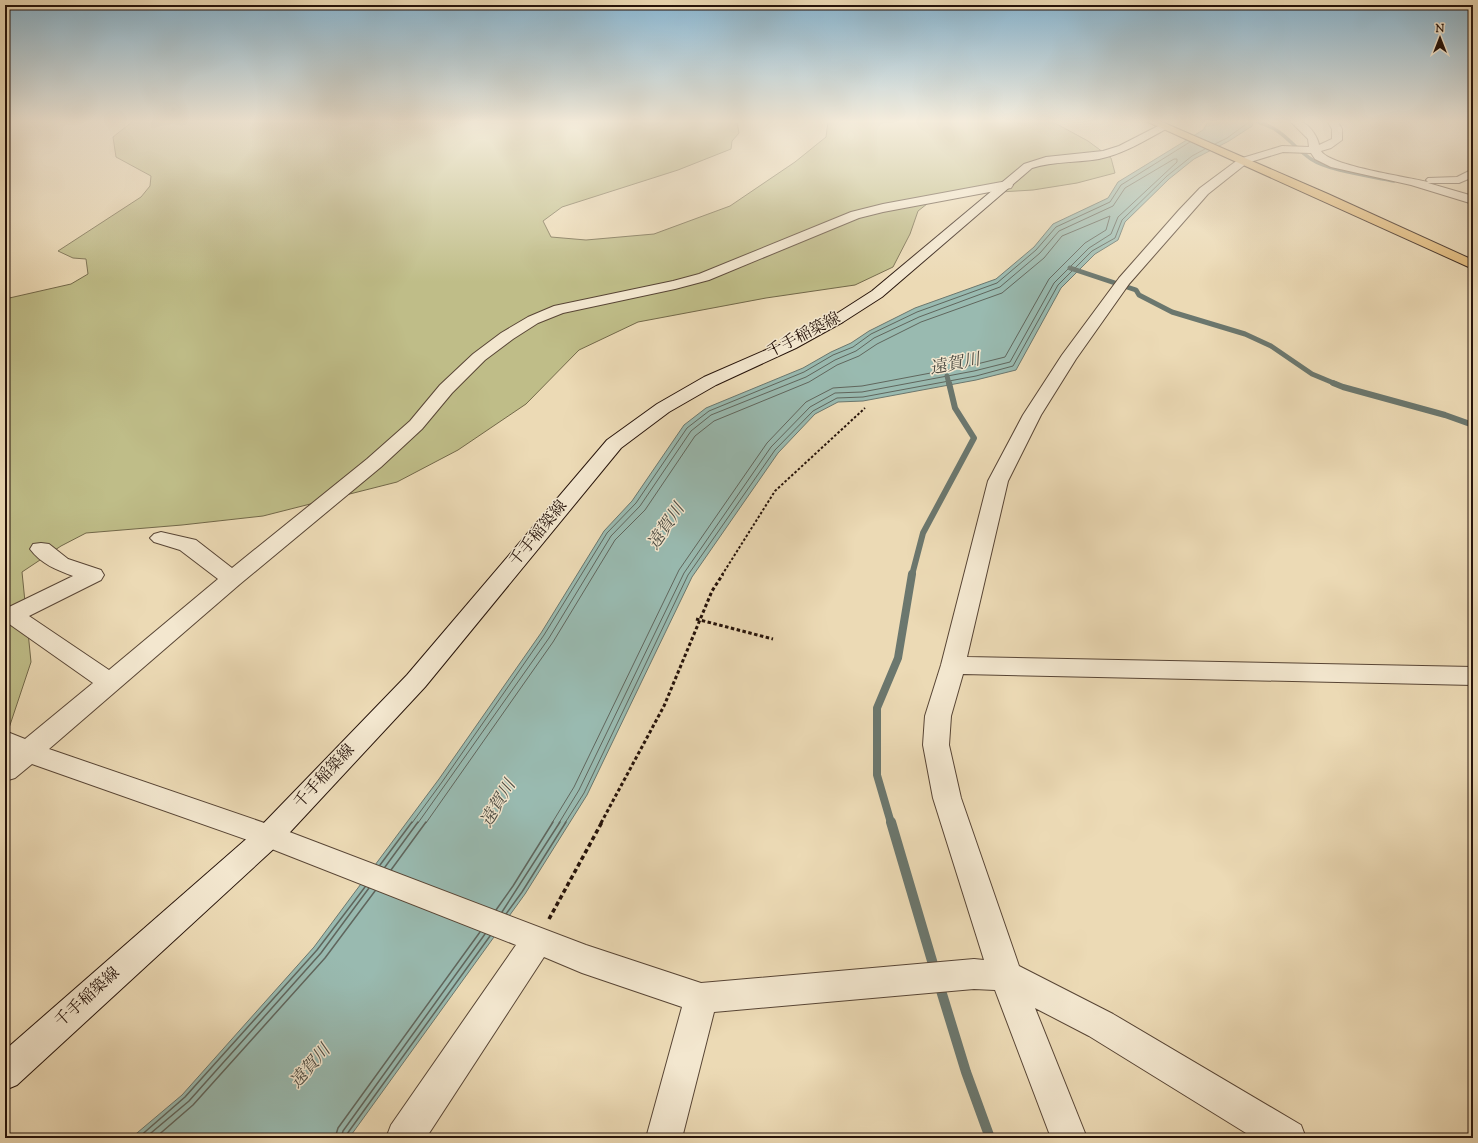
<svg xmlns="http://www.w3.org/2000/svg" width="1478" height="1143" viewBox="0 0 1478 1143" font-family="'Sorts Mill Goudy','Noto Serif JP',serif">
  <rect width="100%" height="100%" fill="#ecdab5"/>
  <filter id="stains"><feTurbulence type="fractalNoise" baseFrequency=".005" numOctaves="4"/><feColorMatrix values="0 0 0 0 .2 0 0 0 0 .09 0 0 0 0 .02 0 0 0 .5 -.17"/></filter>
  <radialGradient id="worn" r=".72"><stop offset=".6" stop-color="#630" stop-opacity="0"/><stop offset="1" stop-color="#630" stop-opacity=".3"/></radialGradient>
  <path fill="#bfbd88" stroke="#726849" d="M132,122H737L739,133L732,141L731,149L678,170L562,207L543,221L551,237L586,240L654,234L730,206L795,162L826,137L828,122H1053L1088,141L1111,158L1115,173L1077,183L1033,190L967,194L932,200L918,211L910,234L893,267L855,285L766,298L638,322L579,350L526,404L458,450L397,482L263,516L182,525L86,533L61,546L22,572L31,662L5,740V299L71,284L88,274L86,259L73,258L58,251L141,197L150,186L151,176L116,157L113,137Z"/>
  <path fill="#99bab0" stroke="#6b776e" d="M1208,122H1253L1252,126L1229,141L1194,159L1169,179L1125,222L1118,240L1095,254L1061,288L1016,370L976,380L863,401L838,402L815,414L778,453L692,577L587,795L525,894L349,1138H131L182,1095L314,947L439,779L541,633L604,531L632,501L684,425L706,408L803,368L831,352L851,343L869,331L915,308L996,279L1034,247L1053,224L1108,198L1118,182L1203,130Z"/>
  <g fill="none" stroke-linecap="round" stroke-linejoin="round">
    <path stroke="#60665d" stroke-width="1" d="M1215,144L1227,138L1249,122
      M412,823L442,782L544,635L607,533L636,503L687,428L709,411L804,372L833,355L853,347L871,334L917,312L997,283L1036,250L1056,227L1110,202L1121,185L1190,142
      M418,823L549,638L611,536L640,506L691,431L711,415L806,377L835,360L856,351L874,338L919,317L1000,287L1040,253L1059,231L1113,206L1125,188L1174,159H1177V162L1118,217L1111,234L1089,248L1054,283L1010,362L974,371L862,392L835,393L810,407L771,447L684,573L579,790L559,823
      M426,823L553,642L615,540L645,510L695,436L714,421L809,382L837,365L859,356L877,344L921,322L1002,293L1044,258L1062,236L1110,216L1106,230L1085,243L1049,279L1005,357L973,365L862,386L833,388L806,402L767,443L679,570L574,787L552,823
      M565,823L584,793L688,575L775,450L813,411L837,398L863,397L976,376L1013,366L1058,285L1092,251L1115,238L1122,220L1167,176L1192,156L1205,149"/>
    <path stroke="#60665d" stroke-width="1.5" d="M380,865L412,822
      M385,867L418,822
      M391,870L426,822
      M496,910L513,886L553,822
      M502,912L560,822
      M506,914L522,892L566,822
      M138,1138L185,1097L317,950L365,887
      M145,1138L189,1101L321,953L369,888
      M155,1138L193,1105L325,958L375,891
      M335,1138L338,1128L480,932
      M341,1138L343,1131L485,934
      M346,1138L347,1134L490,936"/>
    <path stroke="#6b776e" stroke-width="3.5" d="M1258,122C1285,130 1290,145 1311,159C1329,171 1371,176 1394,181"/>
    <path stroke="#6b776e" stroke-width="5" d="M1070,268L1136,290L1139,295L1172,312L1245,334L1271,346L1312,374L1336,384
      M947,376L949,384"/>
    <path stroke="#6b776e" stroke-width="6" d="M1333,383L1343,387L1445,415L1473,425
      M912,575L923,533L974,438L955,408L949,383"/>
    <path stroke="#6b776e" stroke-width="8" d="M891,823L877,775V708L898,658L912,574"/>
    <path stroke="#6b776e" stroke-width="10" d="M891,822L935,971
      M939,984L966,1072L990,1138"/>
    <g stroke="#584535" stroke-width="2">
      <path id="lane" d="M5,137L9,142L5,147Z"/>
    </g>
    <g stroke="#584535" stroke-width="2">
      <path id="street" d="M1291,122C1295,122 1301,121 1304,123C1311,127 1318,138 1319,145L1332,139V129L1328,122H1338L1342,129V140L1331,148L1321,151C1330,166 1408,177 1428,182L1426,180L1428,178L1457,177L1473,169V177L1459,183H1428L1473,196V204L1411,185L1331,167L1315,159L1311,153L1283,152L1247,163L1208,194L1129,284L1076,359L1041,415L1008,481L967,657L1473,667V685L963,674L951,716L949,745L961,798L1019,966L1113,1014L1301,1125L1306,1138H1254L1089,1036L1035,1008L1087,1138H1051L995,990L974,989L714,1012L682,1138H646L682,1007L582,973L544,957L426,1138H386L391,1125L516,945L259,844L32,764L15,778L5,781V756L7,754L5,752V731L25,739L93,683L5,621V609L73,576C57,570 41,564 30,549L33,544L41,543L49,544L68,559L101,570L104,575L101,580L29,616L109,670L218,579L180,550L154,542L150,538L154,534L161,532L196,540L232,568L367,459L410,421L440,385L473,354L501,333L528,317L554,306L673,281L699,274L851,212L883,204L1007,181L1011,182L1013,185L1011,188L883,212L859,218L709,280L675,289L563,313L538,323L513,339L485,360L452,393L422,429L381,467L240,584L49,749L279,828L586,945L701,983L974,959L984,960L933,798L923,745L925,716L941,665L988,481L1023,415L1062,355L1119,278L1179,210L1200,188L1239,159L1282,146L1309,147L1308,139Z"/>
    </g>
    <g stroke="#26130a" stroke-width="2">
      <path id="secondary" d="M1162,124L1167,127L1166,129C1144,141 1123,154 1099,159C1076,163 1054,161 1032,168L882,297L843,322L796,348L716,385L669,412L621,448L425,687L279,844L17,1085L5,1090V1050L259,828L407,675L607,440L657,404L704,377L784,342L833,316L872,291L1024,164L1046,157L1103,151L1119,146Z"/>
    </g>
    <g stroke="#26130a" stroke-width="2">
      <path id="highway" d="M1148,122H1162L1328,194L1473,260V269Z"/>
    </g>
    <path stroke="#26130a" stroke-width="2" stroke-dasharray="2.5 2" stroke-linecap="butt" d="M722,575L775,491L865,408"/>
    <path stroke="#26130a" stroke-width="3" stroke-dasharray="3.5 2.5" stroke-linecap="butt" d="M696,619L773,639
      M601,823L664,706L712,591L723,574"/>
    <path stroke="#26130a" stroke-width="3.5" stroke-dasharray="4.5 3" stroke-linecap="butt" d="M549,919L602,822"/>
    <use href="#lane" fill="#f3e7cf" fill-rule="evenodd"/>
    <use href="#street" fill="#f3e7cf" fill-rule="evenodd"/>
    <use href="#secondary" fill="#f3e7cf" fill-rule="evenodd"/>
    <use href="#highway" fill="#e6bd7a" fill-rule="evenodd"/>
  </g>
  <linearGradient id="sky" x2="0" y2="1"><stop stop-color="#88b6d2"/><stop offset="0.43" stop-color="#f6eede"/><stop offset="1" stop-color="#f6eede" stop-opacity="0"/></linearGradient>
  <rect width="1478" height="282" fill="url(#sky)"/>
  <g text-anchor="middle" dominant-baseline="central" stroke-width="3" stroke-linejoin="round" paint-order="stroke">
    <g font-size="16" fill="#26130a" stroke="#f3e7cf">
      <text transform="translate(804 336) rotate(-27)">千手稲築線</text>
      <text transform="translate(539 534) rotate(-50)">千手稲築線</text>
      <text transform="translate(325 777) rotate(-47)">千手稲築線</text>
      <text transform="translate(88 998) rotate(-42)">千手稲築線</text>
    </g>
    <g font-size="17" font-style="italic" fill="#4e4d44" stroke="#f3e7cf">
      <text transform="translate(955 365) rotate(-11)">遠賀川</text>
      <text transform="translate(667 527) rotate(-56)">遠賀川</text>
      <text transform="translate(499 804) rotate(-59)">遠賀川</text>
      <text transform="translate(311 1067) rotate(-49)">遠賀川</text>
    </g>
  </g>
  <rect width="1478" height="1143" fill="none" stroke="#ecdab5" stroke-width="20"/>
  <rect x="6" y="6" width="1466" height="1131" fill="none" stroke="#26130a" stroke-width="2"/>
  <rect x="10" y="10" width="1458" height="1123" fill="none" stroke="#26130a"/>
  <g transform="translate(1440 38)" stroke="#f3e7cf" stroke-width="3" paint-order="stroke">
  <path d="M0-3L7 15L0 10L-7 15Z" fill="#26130a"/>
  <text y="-6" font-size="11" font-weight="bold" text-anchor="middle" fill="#26130a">N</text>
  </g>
  <rect width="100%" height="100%" filter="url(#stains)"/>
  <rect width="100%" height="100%" fill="url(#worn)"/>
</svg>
